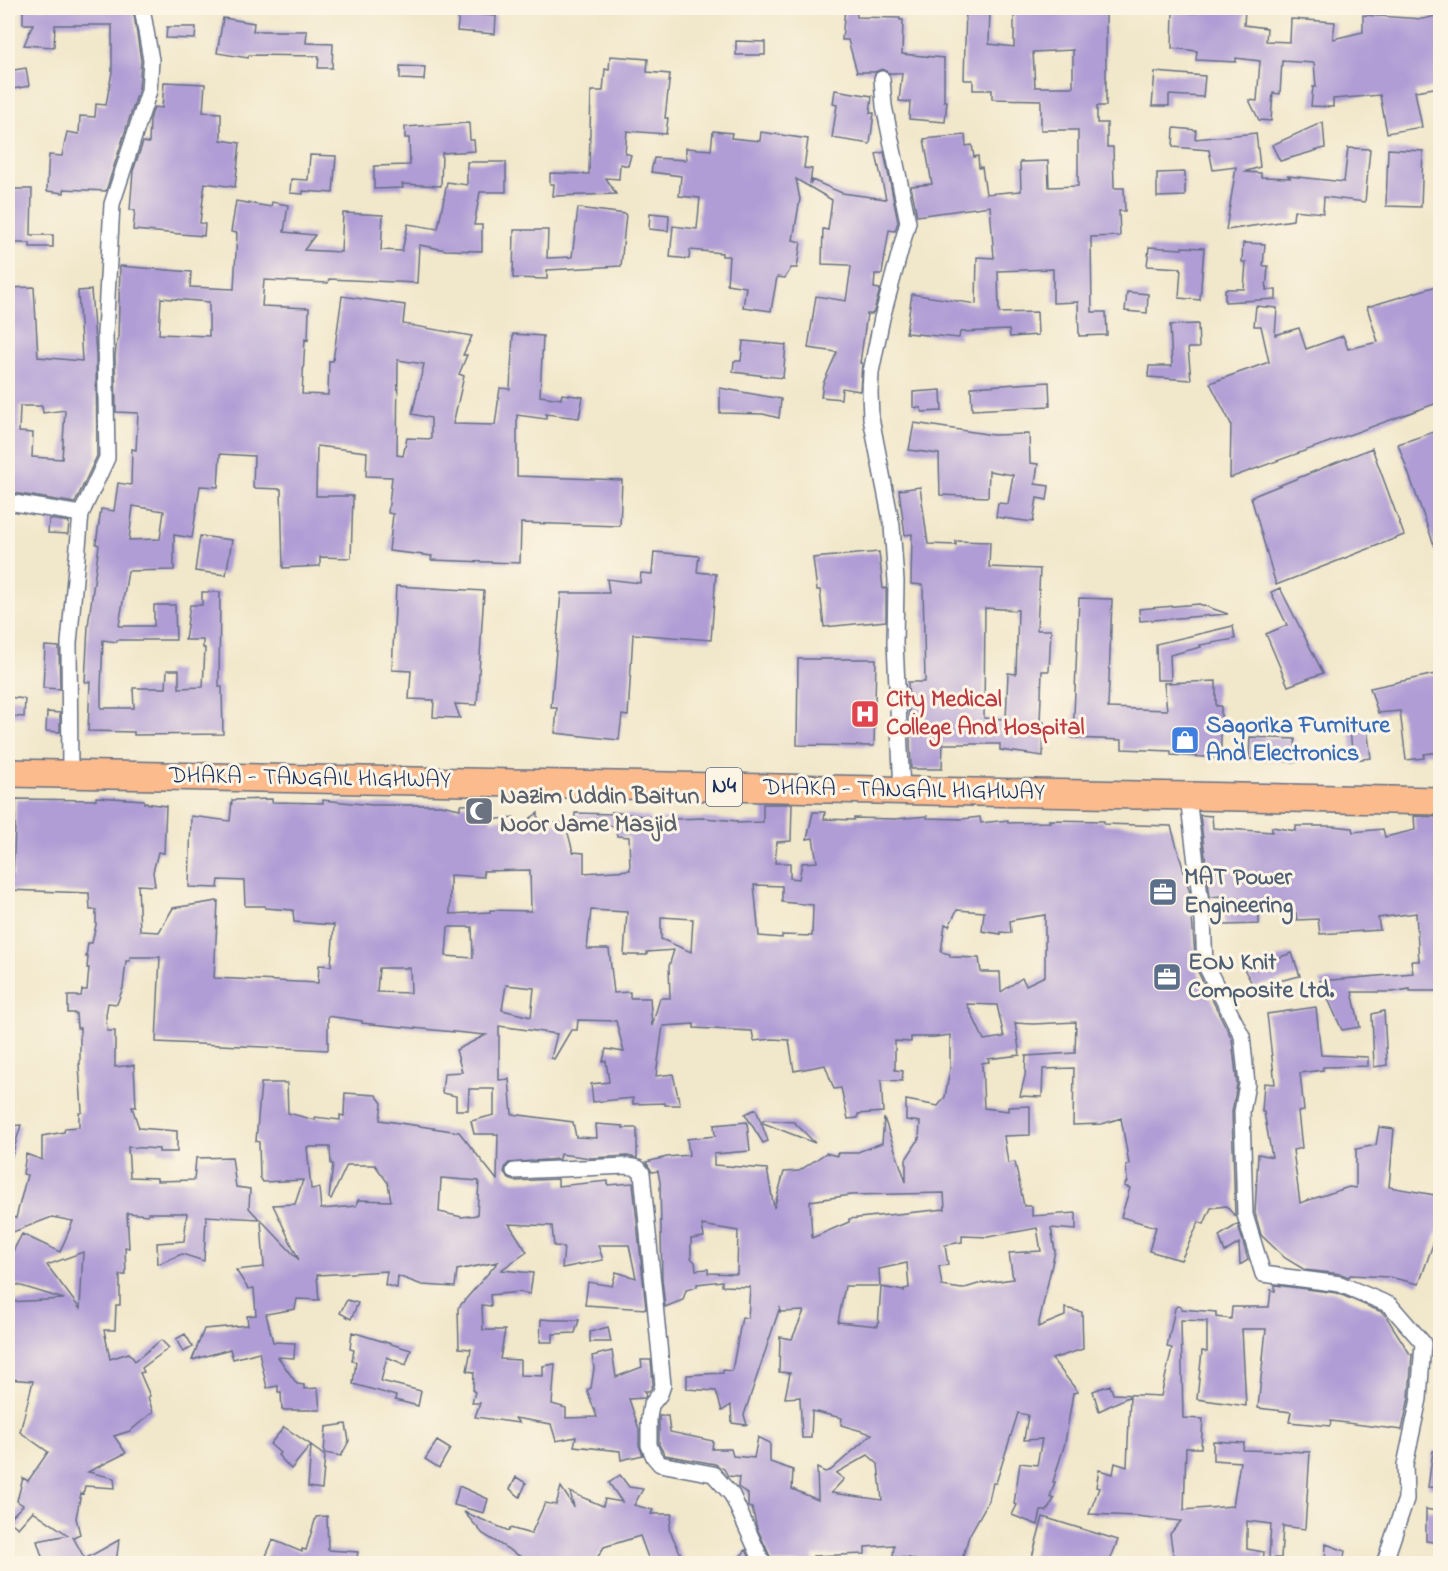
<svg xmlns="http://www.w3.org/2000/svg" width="1448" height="1571" viewBox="0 0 1448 1571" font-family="'Indie Flower',sans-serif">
  <rect width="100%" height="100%" fill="#fcf5e5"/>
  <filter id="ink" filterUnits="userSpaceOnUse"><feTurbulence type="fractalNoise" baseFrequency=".0167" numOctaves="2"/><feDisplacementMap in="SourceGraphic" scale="12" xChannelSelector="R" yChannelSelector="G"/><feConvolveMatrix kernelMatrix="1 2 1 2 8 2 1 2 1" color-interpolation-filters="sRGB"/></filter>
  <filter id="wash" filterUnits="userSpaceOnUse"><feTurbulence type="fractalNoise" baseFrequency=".008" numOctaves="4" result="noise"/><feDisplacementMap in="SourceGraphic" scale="24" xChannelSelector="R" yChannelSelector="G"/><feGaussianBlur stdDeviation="1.35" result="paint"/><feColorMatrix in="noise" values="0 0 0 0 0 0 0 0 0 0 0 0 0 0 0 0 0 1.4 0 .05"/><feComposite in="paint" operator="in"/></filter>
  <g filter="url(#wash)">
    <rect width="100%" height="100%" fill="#f1e7ca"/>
    <g id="blocks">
      <path fill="#b09dd5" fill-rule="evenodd" d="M23,8H133L141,61L139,89L106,191L64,189V193L47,191L48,167L49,155L62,156L67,132L79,134L80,116L95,117L96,104L106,105L112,72V25H55L54,47L24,45L33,24H23Z
        M845,8H856L857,17L900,18V20H903L902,54L944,58V101H947L945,122L909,119L910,102L899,101L902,73H889L882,69L875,72H857L848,40H842Z
        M966,8H990L989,44L1014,47V10L1042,8H1106V106H1097V123H1107V147H1113L1114,188H1124L1125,211H1119L1120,236L1091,237L1092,312H1106L1107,335L1079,336L1078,302L1053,303V269L998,271L999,313L1037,312L1038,335L1010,337L1009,330L960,332L959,338L906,333L912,294L976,304L977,257L994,258L990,206L917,216L911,186L932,184L924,139L965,135L966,146L972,145L974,157L978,156L979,168L982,167L986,194L1021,191L1020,162L1048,161L1049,187L1078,186V130H1041V100L992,99V90H973V80H964ZM1073,50V87H1035L1033,52Z
        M1195,8H1245L1244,25L1267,28L1266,41L1290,42L1291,19L1335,22L1333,39L1363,32V15L1423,19L1440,15V87L1415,91L1422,127L1387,133L1380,95L1333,99V107L1311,106L1313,87H1316L1314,63L1282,61L1280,94L1273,93L1271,121L1259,120L1249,100L1257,101L1260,61L1236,58V62L1196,60L1197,51L1172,48L1173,12L1195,13Z
        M459,13L496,16L495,34L457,31Z
        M223,18L254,23L253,31H307L306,43L333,44L332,68H318L319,56L249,55L248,58L217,53Z
        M167,27H196L195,39L166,38Z
        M736,41L765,42V55H736Z
        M610,56L648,59L647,72L670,74L665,118H668L666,134L627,131L625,153L631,155L628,166L620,164L619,179L606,178L616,194L553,196L554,184H550V173L589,174L591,91H603L605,69L609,70Z
        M400,66L425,67L424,80L400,79Z
        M26,68L29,86L8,90V71Z
        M1155,72L1205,76L1203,97L1169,95V106H1152Z
        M164,82L205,84L203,112L221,113V140L240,143L235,187L205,183L200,223L205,224L204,236L133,230L135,210H130L133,171L143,142L149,143L150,120L154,107L162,108Z
        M835,90L872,96L870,113H874L870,144L832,138L837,105L833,104Z
        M1323,122L1325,148L1280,161L1272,145Z
        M469,123L470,140H474L475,151L442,153L441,186L402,184L403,188L374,189V166L410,165L409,138H405V127Z
        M1174,128L1196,130L1195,139L1256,133L1260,167L1244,172L1261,173V177L1290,178L1288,176L1344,182L1348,148L1370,149L1365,202L1324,197L1323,213L1294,210L1293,220L1226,230L1236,167L1213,170L1209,150L1173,147Z
        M713,131L732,133L731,138L760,141L761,132L808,139L804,168L812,169L810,184L812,180L842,193L886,199L876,154L884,152L898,222L895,231L889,230L882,274H875L874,288L880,289L874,311L872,314H867L860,363H862L860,391L842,388L841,399L821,397L823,384L837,352L808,348L816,296L846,301L851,267L848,265L822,264L823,229L828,230L832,200L796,179L800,199L793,240L801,242L797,268H791L785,278L777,277L771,311L743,307L746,287L727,284L729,256H722V253L690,250L689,259L670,257L673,226L697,229L700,198L679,196L681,176L651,172L654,158L686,160V148L711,150Z
        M1388,149L1423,151L1421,207L1386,206Z
        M310,155L336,156L333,193L303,191V194L290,193L291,179L308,180Z
        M467,162H506V192H480L474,225H482V251L446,250L419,245L417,283L329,279L328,283L264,280L262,306L309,308L308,340L305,339L302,394L328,395L329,361H333L342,296L405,305L403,324L472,336L463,355H467L459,374L464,376L453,424L495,425L500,388L510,389L513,334L543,336L540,396L561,399L562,394L583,397L579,418L546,414V419L517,415V476L622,480L620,526L521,523L520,563L431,560L432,556L389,551L393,514L388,513L392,477L366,476L367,452L317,446L316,496H353L351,558L320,557V566L283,568L281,489L253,488L254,456L220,454L218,487L200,486L192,538L174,535V570L128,571L119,626H154V605H175L176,640H117V642L103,640L101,688V708H134L133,688H166L167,670H179V688L203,687L205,648H203V640H185L190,605H202V592H220L219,687H222L223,734L134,735V732L88,731L90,682H85L88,626L99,545L96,544L101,509L114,511L118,483L131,485L132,449L136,450L138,413L116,412L115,356L117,340H118L120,266L191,272L190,287L234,289L237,233L231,232L236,201L271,207L272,202L288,205L284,232L315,235L304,250L341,252L343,213L383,215L381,250L402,251L408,224L438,229L447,182L467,185ZM161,298L209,302V336L159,334ZM398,360L424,364L412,414L431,418V439L407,438L403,456L397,455ZM133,506L164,511L160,539L129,540Z
        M1185,172V196L1157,197V173Z
        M8,189H32L31,235H53V247H30V243H8L9,201H8Z
        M578,208L626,214L621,266L547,270V279L513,278L514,230H548L547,258L572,257Z
        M650,213L669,215L668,231L649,229Z
        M1243,243L1265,244L1263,266H1268L1266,290H1276V299L1225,302V289H1244L1246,262H1242Z
        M1149,247L1182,249V247L1204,248L1200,300L1179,298L1181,268L1147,266Z
        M1440,285V402L1230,478L1231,424L1210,383L1269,362L1261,326H1254L1256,306L1277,308L1275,335L1299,328L1306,349L1343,336L1348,349L1378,342L1367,307Z
        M34,287L38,357L82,361L78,291L91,290L96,354L97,456L75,503L8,492L9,448H8V288ZM20,406H42L43,413L65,410L62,459L32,457L33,433L19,432Z
        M1127,292L1148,294L1147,313L1125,311Z
        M1198,324L1199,348H1188L1191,380L1148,377L1149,366H1172L1170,325Z
        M743,341L786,345L783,378L733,372L734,361H741Z
        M1049,382L1050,406L972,410L971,387Z
        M720,388L781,399L779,418L763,414L720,413Z
        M941,390L942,411L922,412L921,408L913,407V392Z
        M914,423L993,435L1029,434L1030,463L1038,464L1035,484L1049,486L1047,500L1037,498L1033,522L996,517L998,503L1008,504L1013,475L989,471L988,497L940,495L939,454L909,450Z
        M1440,430V559H1439L1398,444Z
        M1372,448L1404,535L1276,585L1251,497Z
        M920,487L928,544L956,545V541L990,542L989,567L1040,569L1037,630H1051L1049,671H1042L1040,722H1044L1043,756L1000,750V744H943L942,769H911L908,682H925L923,585L911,584L912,534L905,535L899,490ZM985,608L1018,610L1016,674L1008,673L1006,719L984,718Z
        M49,519L69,522L68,534L48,533Z
        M200,536L232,540L226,575L195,571Z
        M654,552L699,556L697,572L716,574L711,640L633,634L628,716L622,715L619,740L555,733L557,708H551L561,593H609L607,579L640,583L641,573L652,574Z
        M879,552L883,589L886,588V621L824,627L820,590H817L813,558Z
        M396,586L484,591L477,705L455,704L460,718L433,717L434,700L409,699L411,671L392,670Z
        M1280,588L1323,673L1288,686L1266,634L1287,625L1271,592Z
        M1079,598L1112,599L1108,708L1167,710L1164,683L1216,681V706H1221V758L1171,755V751L1122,749V740L1073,738Z
        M1199,604L1228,614L1140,621L1139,609Z
        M1233,626L1235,639L1200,645L1201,647L1170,655L1171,680H1157L1156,644Z
        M45,646L59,647L60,689L43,688Z
        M798,659H876L874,746L797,745Z
        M1440,673V752L1424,754V758L1406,760L1400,711L1378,713L1370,688Z
        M8,697L25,699L24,717L8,716Z
        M47,712L60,713V732L46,731Z
        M1367,728L1371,758L1353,760L1350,730Z
        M1250,737L1295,739L1297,762L1249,759Z
        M96,797L144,800V803L166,806L164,853L158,852L153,872L155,886L138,885L140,931L159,932L173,908L218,901L214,978L318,983L319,965L331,966L334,925L294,922L293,910L265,908V906H245L244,881L219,880L218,888L189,887L191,816L230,821L232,800L272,799V802L323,803V800L372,805H441L460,809V805L491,804V820L514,817L516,828L538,813V825L565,822L573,852L584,853V873L630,870L629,837L617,836L615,826L574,823L575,813L613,814L612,812L649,817V820L704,818L737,821V823L763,822V804H792L791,841L777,842L775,863H790V878L799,879L802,863L817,862L813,838L807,839L813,812H825L824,819L854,820V818L895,819L927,816V818L962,819L980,817L981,823L1008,820V823L1050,822L1049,820L1104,821V824L1171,826L1190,893L1196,968L1232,1039L1237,1084L1232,1112L1235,1216L1226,1206L1211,1208L1204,1224L1199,1222L1181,1260L1149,1251L1156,1227L1121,1217L1130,1188L1124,1186L1127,1181L1126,1165L1129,1164L1121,1118L1102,1124L1073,1125L1074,1068L1043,1069L1042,1097L1020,1096L1025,1076L1026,1056L1075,1053L1076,1022L1033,1024L1015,1023L1020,1055L988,1059L989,1062L982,1063L984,1108L1008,1111V1107L1030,1106V1135L1004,1136L1008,1163L1015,1162L1024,1206H1032V1216L1076,1213V1230L1051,1228L1055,1251L1038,1327L1065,1316V1308L1082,1312L1083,1349L1052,1359L1078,1392L1073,1393L1065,1443L1053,1482H1055L1050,1497L1054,1499L1047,1511H1041L1038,1525L1012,1515L1017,1505L1014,1504L1020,1463L1037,1465L1042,1439L1024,1440L1028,1415L1018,1413L996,1483H993L989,1500L969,1536L961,1563H925L909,1558L893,1557L894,1545L865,1547V1554L813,1556L814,1563H773L757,1528L752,1508L748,1507V1494L738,1487L739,1477L728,1476L724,1469L715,1464L665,1455L659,1445V1416H668L670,1432L713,1441L712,1449H731L733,1456L754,1458L758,1437L770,1443V1462L793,1470L792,1489L818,1500L817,1468L825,1472L831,1470L872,1434L841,1425L842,1418L812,1411L811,1438H802L800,1397L785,1398L790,1373L779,1372L780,1337L792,1339L804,1311L780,1312V1307L744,1415L747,1425L732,1423L731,1405L722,1411L716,1391L687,1389V1375L723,1373V1370L732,1371L742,1317L748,1318L750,1287L722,1286V1281L697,1284V1287L686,1290L683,1300L665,1307L662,1279L660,1182L658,1171L652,1172L646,1162L667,1157L689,1155L687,1139L715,1136L714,1125L747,1122L750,1151L714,1154V1165L767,1169L774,1208L784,1172L799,1171L826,1153L837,1156V1153H855L882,1143L884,1118L906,1182V1159L919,1139L920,1122L906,1120V1100L938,1106L945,1097L950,1069V1035L935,1037H911V1042L895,1041V1070L903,1071L902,1081L881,1080L883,1112L858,1114V1118L848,1119L841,1088L834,1089L825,1065L794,1071L789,1040L772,1039L754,1041L752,1031L694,1028V1024L663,1026L656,1076L673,1074L680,1105H665V1103L633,1104V1098L593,1102L591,1084L609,1082L606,1061H603L606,1049L624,1052L616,1021L578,1020L577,1030H571L554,1059L551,1058L557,1034L499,1026V1080L509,1079L512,1114L573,1122L576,1137L597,1138L596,1124L623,1126V1128H637V1158L627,1156L591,1158L560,1154L559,1159L509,1163L506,1166L504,1172L509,1179L514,1181L558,1179V1186L608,1181V1185L633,1183L646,1309L585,1305L588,1282L612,1286L616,1272L636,1278L629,1245H598L603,1260L562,1268L564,1247L554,1246L552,1226L509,1224L527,1252L501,1270L533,1273L530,1294L520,1292L490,1295L491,1306L482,1305L483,1330H505L500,1359L520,1360V1375L543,1376V1366L555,1364L552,1404L566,1408V1418L597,1417L587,1390L591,1388L594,1368L592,1356L612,1351L616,1377L642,1367L641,1360H651L653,1384L651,1389L649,1391H644L646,1396L644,1398L629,1399L639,1429V1445L643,1455L621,1460L620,1451L574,1446L576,1437L556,1441L551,1424L515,1418L519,1423L475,1417L480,1403H472L475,1392L473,1391L474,1372L467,1371L471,1349L459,1348L458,1308L498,1262L457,1270L455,1287L422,1285L398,1276L397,1288L385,1285L387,1271L317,1275L319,1300L297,1299L295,1309L266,1314L273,1342L295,1343L294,1358L278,1357L297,1384L304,1385V1389L318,1388L320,1410H282L281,1392H278V1386L267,1388L259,1352L233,1359L230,1349L192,1360L204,1329L248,1325L247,1316L256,1315L254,1288L248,1289L236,1270L264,1267L261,1220L299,1260L273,1205L295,1204L303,1180L263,1182L260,1177L259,1142L256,1141L261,1083H287L288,1113L315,1120V1117L340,1120V1115L344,1116L345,1093L376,1095L382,1103L380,1120L459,1132L497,1180L498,1134H474L471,1121L494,1115V1089H469L468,1110H456V1096L442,1093L444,1073L462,1072L456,1050L486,1035L371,1024L362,1023V1021L328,1016V1050L156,1042L160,957H130V961H126L123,988L117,1004L108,1003L106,1015L107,1031H115V1067L134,1065L136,1107H132L139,1128L177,1131V1152H159V1149L128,1147L130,1177L157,1178V1181L194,1180L196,1158L232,1157L236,1187L250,1189L249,1208L259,1219L206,1216L204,1261L182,1254L158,1264L157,1243L184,1241L187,1213H148V1215L127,1213L129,1248L125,1247L126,1275H120V1305H116L115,1330H104L110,1359L129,1353L135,1361L161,1340L169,1348L142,1368L144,1372L140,1373L150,1396L148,1397L153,1412L130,1431L114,1436L126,1453L88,1472L114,1478L115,1488L85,1486L83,1494L81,1493L76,1518L80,1534L73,1537L85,1559L119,1540L116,1563H44L37,1541L68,1535L33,1511L18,1528L8,1520L23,1505L17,1501L23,1478L28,1481L48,1452L20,1432L33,1381L8,1379V1302L64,1299L8,1282V1261L22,1234L60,1252L73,1221L52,1217L8,1234V1216L16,1218L27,1175L23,1174L26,1154L42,1160V1136L64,1132L65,1128L79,1127V1113L82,1112L79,1064H80V1028H77L76,1013H68V996H81L82,990H87L89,968H87L88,957H86L88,943H92L96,925V910H90L89,893L8,890V876H13L16,799L96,800ZM530,870L531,911L490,910V912L450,914V875L484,877L483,871ZM754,885L782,886V902L813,905L812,936L782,935V938L759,936ZM591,910L627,912L624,955H647V952L674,950L669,966L670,998H660L652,1026L650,998H630V992L614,993L609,949H587ZM957,910L984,912L982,931L1001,934V932L1011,933L1010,921L1013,920L1045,915V976L1026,985L1022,978L1001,992L1000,972H981L979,958L950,957V954L941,952L945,924L949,926ZM661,917L693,919L691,952L661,939ZM448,927H472L473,958L446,956ZM379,968H410L411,993L377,992ZM506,985L534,988L531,1017L502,1010ZM967,1004L997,1005L1004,1037L984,1040ZM307,1147H330L331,1164H333L329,1198L331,1199L347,1165H375L388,1183L391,1201L358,1200L356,1206L321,1209L319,1188L311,1189ZM441,1178L479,1181L477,1215L462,1217L439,1212ZM944,1193L945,1209L849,1219V1222L812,1238L810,1201L851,1195ZM702,1225L738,1231L737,1274L708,1273V1269L696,1270L695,1262L691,1258V1239L704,1237ZM1037,1228L1041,1251L1009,1253L1013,1279L978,1284L962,1289L942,1286L939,1266L948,1265L945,1245L962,1242V1236L988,1237ZM83,1252L80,1309L47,1265ZM907,1263L909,1288L904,1289V1291L881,1287L878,1326L838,1322L845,1286H880L879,1269ZM868,1455L878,1464L882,1500L831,1493L844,1479L836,1473Z
        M1200,815L1212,816L1213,828L1272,832V827L1296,831V826H1333L1352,828L1353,832L1383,829L1385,837L1415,830L1414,816L1440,817V991H1410V989L1392,992H1352L1360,1027L1342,1030L1320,981L1413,973L1411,961H1419L1416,913L1378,918L1380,930L1320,934L1318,919L1297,920L1296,913L1259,914V924L1225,925L1222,896L1210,897Z
        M1292,953L1300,976L1254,987L1244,969Z
        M1316,1007L1321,1055L1368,1057V1066L1323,1067V1070L1300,1073L1304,1111L1298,1112L1302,1148L1293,1150L1300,1203L1349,1187L1356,1188V1149L1376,1145L1379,1127L1394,1129L1389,1187L1440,1196V1224L1419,1284L1389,1277L1350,1275L1349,1277L1341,1274L1305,1270L1285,1258L1261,1235L1255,1213L1258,1154L1272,1157L1264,1112H1262L1264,1083L1275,1084L1267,1014Z
        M1384,1011L1387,1065L1374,1067L1372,1014Z
        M756,1109L768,1141L763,1143L745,1114Z
        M763,1120L794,1122L815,1143L763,1123Z
        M21,1125L11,1159H8V1126Z
        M1238,1224L1248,1260L1240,1265L1239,1243L1225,1252L1219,1236Z
        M1275,1285L1337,1293L1384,1313L1410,1354H1412L1409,1398L1402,1430L1331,1421L1330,1426L1289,1422L1291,1412L1258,1408L1266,1329H1242L1246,1406L1197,1399L1202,1351L1207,1352V1321L1181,1320L1183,1418L1203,1419L1201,1448H1186L1184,1510L1233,1506L1240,1462L1213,1460V1441L1244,1443L1243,1450L1310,1452L1305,1529L1283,1526L1281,1558H1269L1271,1524L1247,1521V1549L1264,1552L1263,1563H1252V1561L1230,1559V1563H1190V1560L1174,1561L1170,1534L1181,1521L1136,1516L1089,1514L1099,1488L1096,1487L1099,1470L1113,1474L1115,1463L1127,1467L1130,1396L1099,1411L1093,1391L1110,1385L1113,1394L1161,1396L1172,1348L1167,1347L1175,1308L1177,1306L1181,1307V1309L1216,1312V1317L1231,1319L1232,1307H1269L1271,1290L1275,1291Z
        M347,1300L358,1303L351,1319L340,1313Z
        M541,1319L553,1320H579L575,1333L553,1334V1342H540Z
        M608,1327L611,1342H590V1332Z
        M352,1332L411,1350L406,1365L387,1357L381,1381L421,1391L418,1406L395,1400L396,1396L353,1384L356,1362L352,1361L354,1350L350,1349Z
        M185,1334L193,1347L183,1352L176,1339Z
        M346,1424L349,1441L341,1456L324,1453L326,1427Z
        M284,1427L311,1445L291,1469L278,1455L280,1453L270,1444Z
        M437,1441L450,1449L439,1468L425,1459Z
        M311,1446L325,1456L322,1489L308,1487Z
        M1433,1451H1440V1488L1428,1487Z
        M620,1475L629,1487L643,1489L634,1505L653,1510L651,1514H672L669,1529L685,1563H650L640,1536L604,1547L594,1563H531L483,1534L464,1512L509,1531L510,1528L531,1534L545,1503L556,1505L561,1487L574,1507L570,1492L603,1506L605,1499L622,1502L609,1483Z
        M516,1477L526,1483L520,1497L510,1489Z
        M459,1486L488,1499L484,1513L454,1505Z
        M1426,1509L1440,1512V1543L1426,1541Z
        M327,1516L328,1550L358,1552L356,1563H263L273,1540L302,1552V1549L306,1550L316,1517Z
        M1043,1517L1118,1540L1109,1563H1041L1032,1557Z
        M1326,1544L1345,1551L1343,1563H1325Z
        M746,1550L752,1563H734Z"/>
    </g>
  </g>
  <g filter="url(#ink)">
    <use href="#blocks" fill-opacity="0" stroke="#666f84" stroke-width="1.5"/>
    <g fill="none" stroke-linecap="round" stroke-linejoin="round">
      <g stroke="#666f84" stroke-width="18">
        <path id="street" d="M882,79L884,106L908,222L882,318L871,372L870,393L871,418L892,526L896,581L895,643L902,791
          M8,502L81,514
          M70,774L69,643L81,514L107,458L105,333L112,204L149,91L151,60L142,8
          M1188,797L1203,921L1205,964L1242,1036L1247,1084L1242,1112L1245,1215L1263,1274L1340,1284L1390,1305L1423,1343L1419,1399L1405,1465L1406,1499L1384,1564
          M514,1171L627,1166L638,1168L642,1173L663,1385L660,1394L651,1405L649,1418V1445L654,1457L660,1464L713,1474L732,1495L763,1564"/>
      </g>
      <g stroke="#666f84" stroke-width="30">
        <path id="highway" d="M8,773L1440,801"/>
      </g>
      <use href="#street" stroke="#fff" stroke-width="15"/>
      <use href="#highway" stroke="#fbbb8c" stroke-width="27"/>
    </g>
  </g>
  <defs>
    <g id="hospital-square" transform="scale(1.5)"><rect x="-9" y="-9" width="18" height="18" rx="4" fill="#e0444e" stroke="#fcf5e5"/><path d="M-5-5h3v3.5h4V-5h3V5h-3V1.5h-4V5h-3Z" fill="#fff"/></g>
    <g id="shop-square" transform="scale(1.5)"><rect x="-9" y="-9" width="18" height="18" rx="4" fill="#3f7fe0" stroke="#fcf5e5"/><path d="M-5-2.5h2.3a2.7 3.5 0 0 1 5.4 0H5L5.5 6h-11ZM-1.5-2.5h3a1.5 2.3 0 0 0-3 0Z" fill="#fff"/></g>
    <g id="mosque-square" transform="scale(1.5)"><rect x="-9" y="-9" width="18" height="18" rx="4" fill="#6b7280" stroke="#fcf5e5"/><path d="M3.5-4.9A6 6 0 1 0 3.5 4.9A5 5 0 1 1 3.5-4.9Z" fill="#fff"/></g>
    <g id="office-square" transform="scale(1.5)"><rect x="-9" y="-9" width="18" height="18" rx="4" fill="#5c6f8a" stroke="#fcf5e5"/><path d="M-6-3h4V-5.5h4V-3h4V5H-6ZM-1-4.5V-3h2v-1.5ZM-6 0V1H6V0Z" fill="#fff"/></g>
  </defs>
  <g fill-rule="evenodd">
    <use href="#hospital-square" x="865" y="714"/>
    <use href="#shop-square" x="1185" y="740"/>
    <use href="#mosque-square" x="479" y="811"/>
    <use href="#office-square" x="1163" y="892"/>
    <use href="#office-square" x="1167" y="977"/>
  </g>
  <g text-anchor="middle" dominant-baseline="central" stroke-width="6" stroke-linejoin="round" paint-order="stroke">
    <rect fill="#fcf5e5" stroke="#5e6a86" stroke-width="1.5" x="706" y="768" width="36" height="38" rx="4.5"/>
    <g font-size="22" font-weight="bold" fill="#1b2f5e">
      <text x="724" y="787">N4</text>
    </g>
    <g font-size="24" font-weight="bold" fill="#be3a42" stroke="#fcf5e5" text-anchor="start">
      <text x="886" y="700">City Medical<tspan x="886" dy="28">College And Hospital</tspan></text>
    </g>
    <g font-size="24" font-weight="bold" fill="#366cbe" stroke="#fcf5e5" text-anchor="start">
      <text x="1206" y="726">Sagorika Furniture<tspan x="1206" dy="28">And Electronics</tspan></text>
    </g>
    <g font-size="24" fill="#1b2f5e" stroke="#fcf5e5">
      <text transform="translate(310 779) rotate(1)">DHAKA - TANGAIL HIGHWAY</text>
      <text transform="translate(904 791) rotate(1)">DHAKA - TANGAIL HIGHWAY</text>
    </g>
    <g font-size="24" font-weight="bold" fill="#5b616d" stroke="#fcf5e5" text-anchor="start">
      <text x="500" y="797">Nazim Uddin Baitun<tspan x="500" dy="28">Noor Jame Masjid</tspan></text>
    </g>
    <g font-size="24" font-weight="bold" fill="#4e5e75" stroke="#fcf5e5" text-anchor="start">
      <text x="1184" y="878">MAT Power<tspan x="1184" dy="28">Engineering</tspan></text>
      <text x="1188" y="963">EON Knit<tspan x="1188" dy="28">Composite Ltd.</tspan></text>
    </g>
  </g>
  <rect width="1448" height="1571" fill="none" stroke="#fcf5e5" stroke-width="30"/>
</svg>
